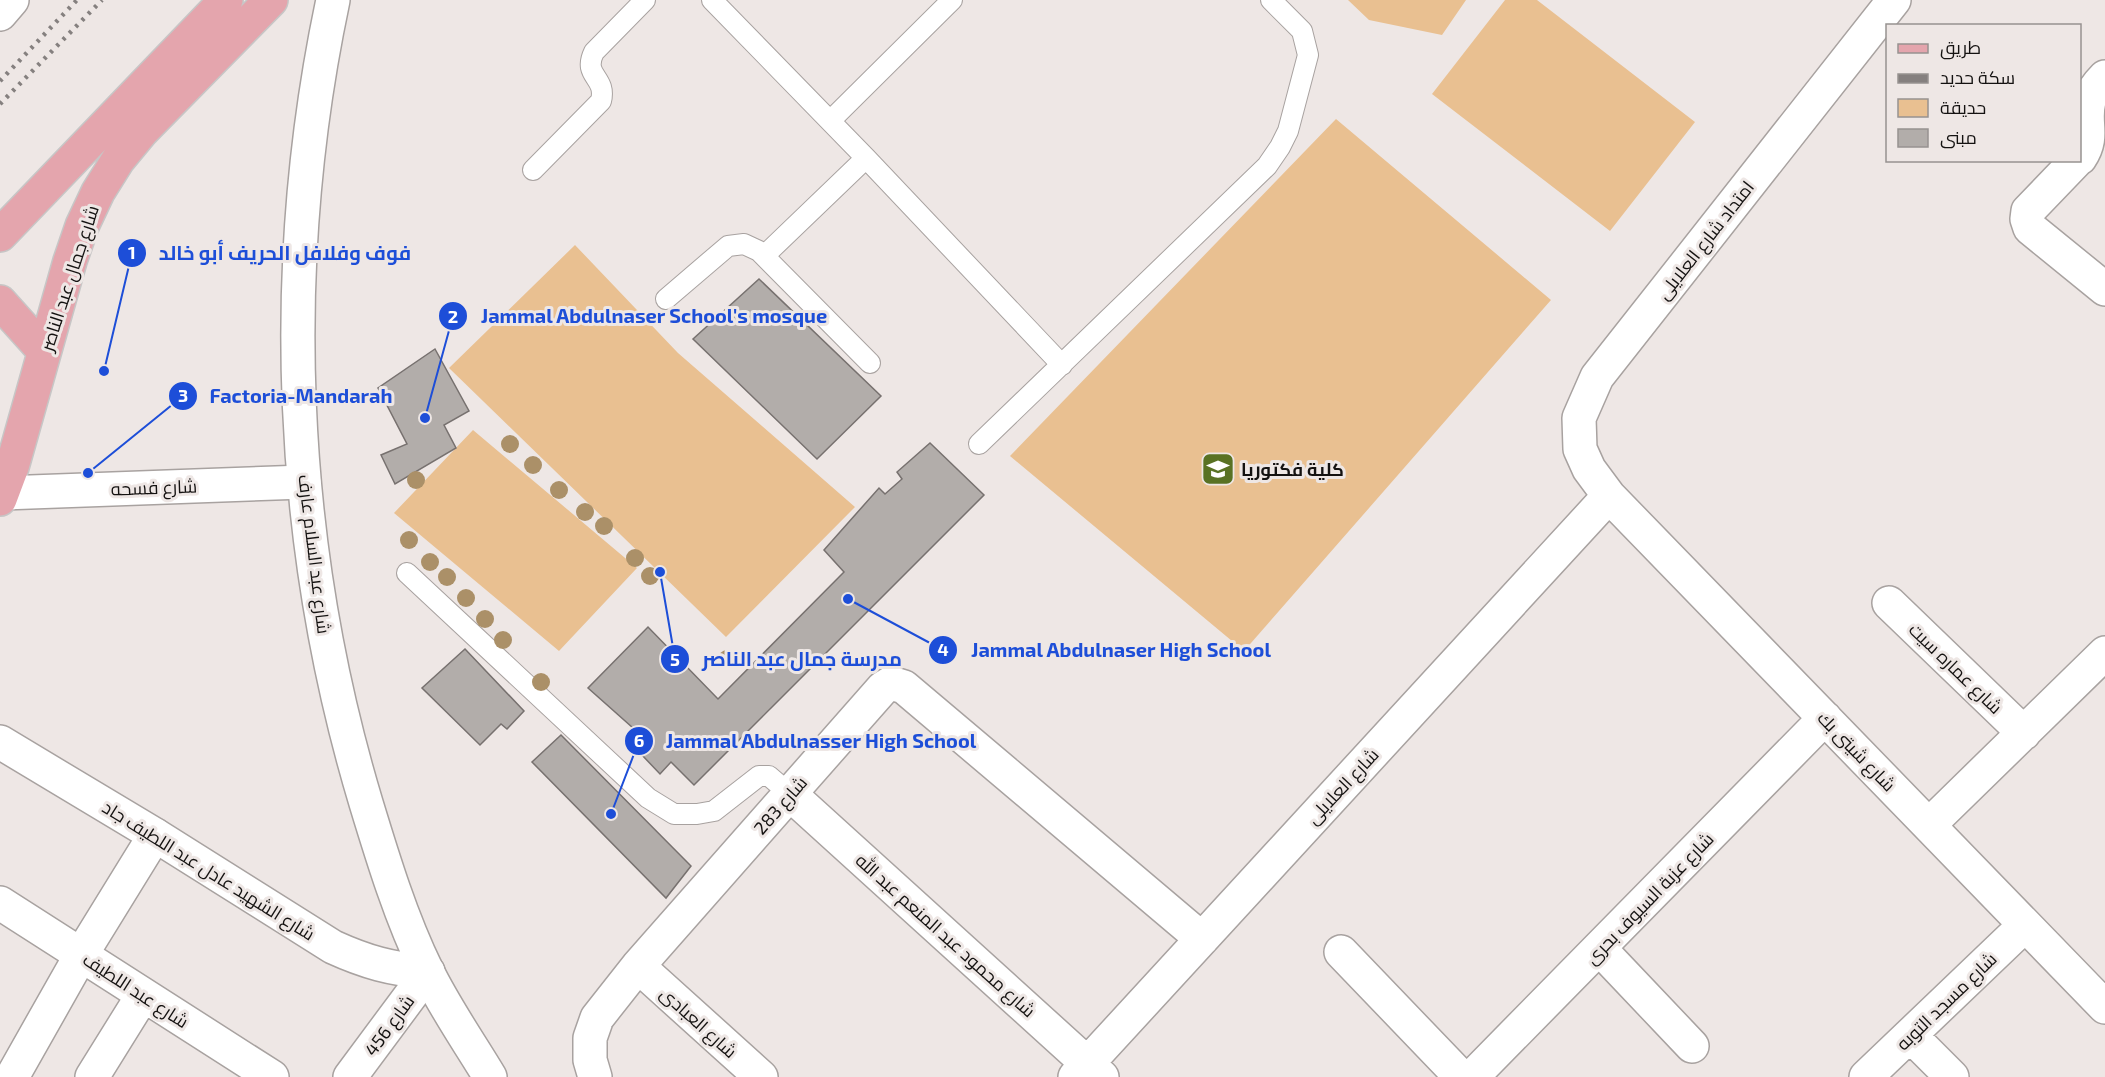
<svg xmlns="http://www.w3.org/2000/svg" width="2105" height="1077" viewBox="0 0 2105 1077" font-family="'Exo 2',Cairo,sans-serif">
  <rect width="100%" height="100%" fill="#eee7e5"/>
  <path fill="#e9c091" d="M1348,0H1466L1442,35L1369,20Z
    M1505,0H1537L1695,122L1610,231L1432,94Z
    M1336,119L1551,300L1244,651L1010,456Z
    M575,245L678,353L855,507L726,637L449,368Z
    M473,430L637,568L559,651L394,513Z"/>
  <path fill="#b2adaa" stroke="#77716f" stroke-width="1.5" d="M759,279L881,396L817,459L693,339Z
    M435,349L469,411L444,425L456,448L395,484L381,455L407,444L378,388Z
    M930,443L984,495L694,785L671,762L660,774L641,754L651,744L588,688L648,627L718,699L844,572L824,550L879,488L885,494L902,479L897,472Z
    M465,649L524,711L507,729L501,724L480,745L422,688Z
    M561,735L691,866L666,898L532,762Z"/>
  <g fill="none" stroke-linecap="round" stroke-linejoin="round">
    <g stroke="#a8a2a0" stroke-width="22">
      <path id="service" d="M712,0L866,158L1062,365
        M830,121L952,0
        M533,170L601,101C607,76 582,77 594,52L645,0
        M764,256L866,158
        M666,299L728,246L744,244L759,251L870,363
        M979,444L1267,166L1280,147L1288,131L1308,55L1302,31L1271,0
        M407,573L648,798L674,814H697L714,811L759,776H769L790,794"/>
    </g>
    <g stroke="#a8a2a0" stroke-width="36">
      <path id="minor" d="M1894,0L1597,377L1579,418L1580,449L1589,469L1609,496L2105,1007
        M2080,158C2095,136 2083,123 2089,101C2092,92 2098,84 2105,77
        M2077,160L2028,211L2027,219L2030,228L2105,289
        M3,493L304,482
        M1889,603L2024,733
        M790,794L1102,1077
        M1929,825L2105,653
        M0,903L272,1077
        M1599,948L1692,1046
        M1341,952L1461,1077
        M638,966L761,1077
        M1910,1035L1952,1077
        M12,1077L81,955L155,835
        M92,1077L143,995
        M350,1077L428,972
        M595,1077L590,1060V1038L597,1018L638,966L883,688L891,683L904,687L1202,939
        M1075,1077L1609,496
        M1472,1077L1825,718
        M1866,1077L2025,925"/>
    </g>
    <g stroke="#a8a2a0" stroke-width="36">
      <path id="tertiary" d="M333,0C277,264 288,544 366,803C383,859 401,918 427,971C445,1008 469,1042 490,1077
        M0,14L12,0
        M0,742L155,835L333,947C366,962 391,969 428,972"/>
    </g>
    <g stroke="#c7c6c6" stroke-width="36">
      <path id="primary" d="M0,235L226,0
        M0,302L44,351
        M0,499L12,467L70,261L82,226L98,192L118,160L142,131L271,0"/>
    </g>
    <use href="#service" stroke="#fff" stroke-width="20"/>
    <use href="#minor" stroke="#fff" stroke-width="33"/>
    <use href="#tertiary" stroke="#fff" stroke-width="33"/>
    <use href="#primary" stroke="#e4a5ad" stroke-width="33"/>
    <path stroke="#85807f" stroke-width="4.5" stroke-dasharray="3 6" stroke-linecap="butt" d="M0,81L77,0
      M0,104L102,0"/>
  </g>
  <g fill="#ab9068">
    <circle cx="510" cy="444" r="9"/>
    <circle cx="533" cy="465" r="9"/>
    <circle cx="416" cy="480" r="9"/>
    <circle cx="559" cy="490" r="9"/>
    <circle cx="585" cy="512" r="9"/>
    <circle cx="604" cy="526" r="9"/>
    <circle cx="409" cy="540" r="9"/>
    <circle cx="635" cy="558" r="9"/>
    <circle cx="430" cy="562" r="9"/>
    <circle cx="650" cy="576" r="9"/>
    <circle cx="447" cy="577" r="9"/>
    <circle cx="466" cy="598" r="9"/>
    <circle cx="485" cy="619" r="9"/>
    <circle cx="503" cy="640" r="9"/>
    <circle cx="727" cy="659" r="9"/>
    <circle cx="541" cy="682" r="9"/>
  </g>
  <defs>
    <g id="school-square" transform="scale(1.725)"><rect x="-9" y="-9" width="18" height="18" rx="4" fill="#597224" stroke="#eee7e5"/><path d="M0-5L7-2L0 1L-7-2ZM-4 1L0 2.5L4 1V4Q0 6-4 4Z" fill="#fff"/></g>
  </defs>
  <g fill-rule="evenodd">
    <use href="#school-square" x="1218" y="469"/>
  </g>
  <g text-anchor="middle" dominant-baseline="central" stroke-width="6" stroke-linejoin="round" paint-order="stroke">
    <g font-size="18" fill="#141211" stroke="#eee7e5">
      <text transform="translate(1705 240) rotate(-52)">امتداد شارع العلايلى</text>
      <text transform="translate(69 278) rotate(-72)">شارع جمال عبد الناصر</text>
      <text transform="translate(154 487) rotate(-2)">شارع فسحه</text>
      <text transform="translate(315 554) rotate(83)">شارع عبد السلام عارف</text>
      <text transform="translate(1956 668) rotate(44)">شارع عماره سيت</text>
      <text transform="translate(1857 751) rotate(46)">شارع شيتى بك</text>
      <text transform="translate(1342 786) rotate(-47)">شارع العلايلى</text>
      <text transform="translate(780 805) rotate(-49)">شارع 283</text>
      <text transform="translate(209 870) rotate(32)">شارع الشهيد عادل عبد اللطيف جاد</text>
      <text transform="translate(1649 898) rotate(-46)">شارع عزبة السيوف بحرى</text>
      <text transform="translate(946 935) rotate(42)">شارع محمود عبد المنعم عبد الله</text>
      <text transform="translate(136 990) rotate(33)">شارع عبد اللطيف</text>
      <text transform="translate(1946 1001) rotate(-44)">شارع مسجد التوبه</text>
      <text transform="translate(699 1022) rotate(42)">شارع العبادى</text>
      <text transform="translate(389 1025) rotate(-54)">شارع 456</text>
    </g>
    <g font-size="18" font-weight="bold" fill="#141211" stroke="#eee7e5" text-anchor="start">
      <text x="1241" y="469">كلية فكتوريا</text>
    </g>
  </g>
  <path fill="none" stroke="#1d4ed8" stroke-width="2" d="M104 371L132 253M425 418L453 316M88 473L183 396M848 599L943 650M660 572L675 659M611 814L639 741"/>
  <g fill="#1d4ed8" stroke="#eee7e5" stroke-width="2">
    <circle cx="104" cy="371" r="6"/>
    <circle cx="425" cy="418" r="6"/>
    <circle cx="88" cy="473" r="6"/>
    <circle cx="848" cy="599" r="6"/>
    <circle cx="660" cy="572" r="6"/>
    <circle cx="611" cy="814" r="6"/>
    <circle cx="132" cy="253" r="15"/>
    <circle cx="453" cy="316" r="15"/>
    <circle cx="183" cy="396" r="15"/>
    <circle cx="943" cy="650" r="15"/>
    <circle cx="675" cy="659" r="15"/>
    <circle cx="639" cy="741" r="15"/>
  </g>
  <g font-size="18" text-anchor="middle" font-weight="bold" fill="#fff">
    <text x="132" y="259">1</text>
    <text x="453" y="323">2</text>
    <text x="183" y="402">3</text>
    <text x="943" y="656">4</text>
    <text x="675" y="666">5</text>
    <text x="639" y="747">6</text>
  </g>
  <g font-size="20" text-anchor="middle" font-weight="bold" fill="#1d4ed8" stroke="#eee7e5" stroke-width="6" stroke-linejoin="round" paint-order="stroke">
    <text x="285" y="260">فوف وفلافل الحريف أبو خالد</text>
    <text x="654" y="323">Jammal Abdulnaser School's mosque</text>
    <text x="301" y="403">Factoria-Mandarah</text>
    <text x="1121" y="657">Jammal Abdulnaser High School</text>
    <text x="802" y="666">مدرسة جمال عبد الناصر</text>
    <text x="821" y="748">Jammal Abdulnasser High School</text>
  </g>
  <rect x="1886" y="24" width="195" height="138" fill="#eee7e5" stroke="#979290" stroke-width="1.5"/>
  <rect x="1898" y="44" width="30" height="9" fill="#e4a5ad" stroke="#979290" stroke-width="1.5"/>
  <text x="1940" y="54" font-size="18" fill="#141211">طريق</text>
  <rect x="1898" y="74" width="30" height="9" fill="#85807f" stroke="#979290" stroke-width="1.5"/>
  <text x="1940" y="84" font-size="18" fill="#141211">سكة حديد</text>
  <rect x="1898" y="99" width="30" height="18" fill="#e9c091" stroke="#979290" stroke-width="1.5"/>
  <text x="1940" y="114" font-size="18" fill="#141211">حديقة</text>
  <rect x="1898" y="129" width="30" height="18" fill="#b2adaa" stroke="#979290" stroke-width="1.5"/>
  <text x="1940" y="144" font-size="18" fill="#141211">مبنى</text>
</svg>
